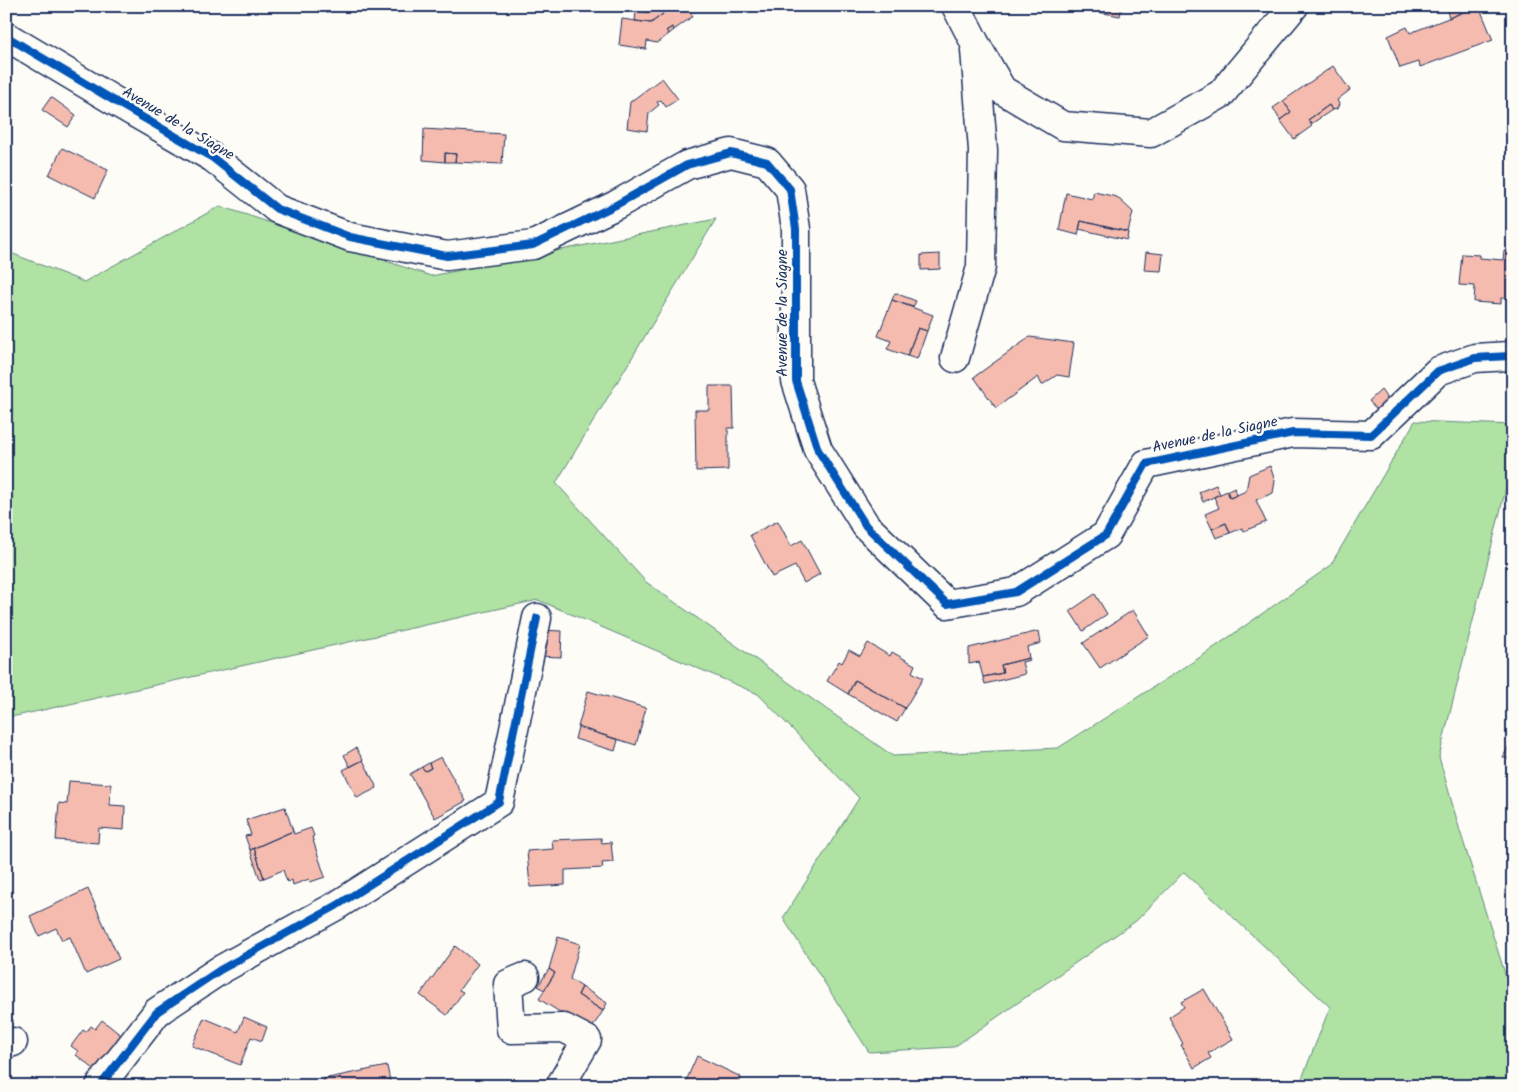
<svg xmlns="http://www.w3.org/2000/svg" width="1519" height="1092" viewBox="0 0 1519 1092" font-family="Kalam,sans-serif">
  <rect width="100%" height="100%" fill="#fdfcf7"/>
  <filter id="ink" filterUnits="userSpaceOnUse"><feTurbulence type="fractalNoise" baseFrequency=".02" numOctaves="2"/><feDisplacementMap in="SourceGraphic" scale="10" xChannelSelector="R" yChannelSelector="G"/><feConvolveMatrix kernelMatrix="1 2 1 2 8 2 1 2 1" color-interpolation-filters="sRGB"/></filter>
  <g filter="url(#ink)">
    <path fill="#afe2a3" stroke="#658880" d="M220,206L431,276L716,219L556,483L646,582L893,756L1058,748L1202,656L1330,566L1415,421L1513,425V460L1439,757L1460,831L1513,999V1086H1299L1330,1007L1184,872L1136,921L954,1047L869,1052L783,918L859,798L758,694L538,600L16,716H6V251L84,282Z"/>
    <path fill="#f5bbae" stroke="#1b2f5e" d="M328,6H373V12Z
      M663,6H686L693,16L674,30L672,27L666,31L669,34L657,43L647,41L646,49L619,45L622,19L651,23L663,14L660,9Z
      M1099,6H1122L1120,16L1098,12Z
      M1479,6L1493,40L1420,67L1419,62L1400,68L1388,36L1407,27L1410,33Z
      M1459,7L1461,13L1449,18L1447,11Z
      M659,8L663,14L651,23L635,21L636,11L651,13Z
      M672,27L674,30L669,34L666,31Z
      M1333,66L1350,90L1337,100L1339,104L1337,109L1332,110L1329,105L1308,120L1312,126L1294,139L1280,120L1291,112L1283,101Z
      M662,78L678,99L666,107L661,100L657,102L659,105L649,113L647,131L627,128L630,102Z
      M51,97L76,115L68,127L42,110Z
      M1283,101L1291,112L1280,120L1273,108Z
      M1329,105L1332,110L1311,124L1308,120Z
      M424,129L504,134L502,164L455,162L456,154L445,153V162L423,160Z
      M62,148L108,170L95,198L49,175Z
      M445,153L456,154L455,162H445Z
      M1094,192L1117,197L1133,212L1128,232L1081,221L1078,235L1059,230L1066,193L1092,199Z
      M1081,221L1128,232L1127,240L1079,229Z
      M1504,251L1513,252V299L1501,298V304L1474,302L1475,286L1459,285L1462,254L1480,255V258L1503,260Z
      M1146,252L1163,254L1161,271L1144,270Z
      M940,254V269L921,270V255Z
      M895,293L916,301L913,307L892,300Z
      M892,300L933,315L927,331L918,328L907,356L887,349L891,341L878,336Z
      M918,328L927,331L917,359L907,356Z
      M1030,337L1074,343L1069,377L1057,375L1042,385L1038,377L996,408L974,377Z
      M709,386H733L734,428H728V470L696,471L695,410H709Z
      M1381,390L1391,404L1381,414L1369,401Z
      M1270,466L1275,481L1273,493L1256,500L1266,522L1244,531L1242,528L1230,533L1226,523L1212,529L1205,514L1219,508L1214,497L1227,491L1230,498L1246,491L1249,475Z
      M1216,485L1220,494L1203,502L1199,492Z
      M1235,488L1237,495L1230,498L1227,491Z
      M778,521L791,546L802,540L820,574L804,583L795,566L772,577L750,535Z
      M1226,523L1230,533L1216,538L1212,529Z
      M1095,594L1107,614L1083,631L1070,611Z
      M1133,610L1149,636L1100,668L1083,643Z
      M538,630L562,631L561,657L537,656Z
      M1039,631L1041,643L1027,647L1029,658L1001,665L1003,673L983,677L979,662L969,664V648Z
      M868,643L890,656L892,652L915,665L912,672L923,678L905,708L855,680L848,694L827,681L839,661L842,663L849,650L860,656Z
      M1029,658L1030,660L1022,662L1025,674L985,684L983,677L1003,673L1001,665Z
      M855,680L905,708L897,722L848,694Z
      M588,691L646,708L636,745L578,727Z
      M578,727L618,740L615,751L575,739Z
      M1513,739V761L1503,757Z
      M356,748L363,760L350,767L344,755Z
      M441,757L466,801L435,818L410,774L422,767L425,771L431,768L429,763Z
      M363,760L377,788L357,798L343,770Z
      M429,763L431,768L425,771L422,767Z
      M69,781L111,784L110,805L125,806L124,830L99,828L98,843L56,840L59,803L67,804Z
      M285,807L293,831L250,850L245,836L251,835L246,820Z
      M311,828L314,836L312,837L325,877L310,882L309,879L293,885L292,880L287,882L283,870L264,878L254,848L293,831L294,834Z
      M601,838L602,843L611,842L613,862L602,863L603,868L565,870V885L530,887L527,851L553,849L552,840Z
      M254,848L264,878L260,879L250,850Z
      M88,889L119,959L86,974L70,937L62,940L56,928L39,936L30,916Z
      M558,937L580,944L570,979L582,987L578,995L603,1011L590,1031L539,999L555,973L549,969Z
      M455,946L478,964L459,990L463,992L447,1015L420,995Z
      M549,969L555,973L544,990L538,986Z
      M582,987L607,1003L603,1011L578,995Z
      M1204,989L1233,1039L1208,1053L1211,1058L1194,1068L1181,1045L1183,1044L1169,1017L1184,1007L1181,1002Z
      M244,1017L267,1027L262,1041L251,1037L240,1065L192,1046L204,1018L238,1032Z
      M102,1020L127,1040L99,1073L76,1055L78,1051L71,1046L83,1030L86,1032L91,1026L95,1029Z
      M697,1056L741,1077L737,1086H695L686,1081Z
      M387,1066L391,1086H325L323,1079Z"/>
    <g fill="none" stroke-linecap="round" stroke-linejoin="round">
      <g stroke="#1b2f5e" stroke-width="31">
        <path id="minor" d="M956,6L975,43L1002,90L1063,126L1151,133L1221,94L1294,6
          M9,38L123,106L213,158L277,209L350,237L447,256L533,245L616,205L687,165L731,153L767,162L790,189L796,229V381L818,450L866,526L947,604L1016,592L1106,535L1146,464L1293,433L1371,435L1438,371L1475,358L1509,356L1513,358
          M955,358L981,267L983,150L975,50
          M525,977L508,984L511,1029L564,1028L587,1040L560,1086
          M6,1044L13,1042
          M100,1086L157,1012L220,970L336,906L499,802L537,618"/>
      </g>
      <use href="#minor" stroke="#fdfcf7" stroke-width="28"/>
      <g stroke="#fdfcf7" stroke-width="11">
        <path id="cycleway" d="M9,38L123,106L213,158L277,209L350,237L447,256L533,245L616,205L687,165L731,153L767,162L790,189L796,229V381L818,450L866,526L947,604L1016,592L1106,535L1146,464L1293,433L1371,435L1438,371L1475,358L1509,356L1513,358
          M100,1086L157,1012L220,970L336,906L499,802L537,618"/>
      </g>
      <use href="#cycleway" stroke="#0057b8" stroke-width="8"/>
    </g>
  </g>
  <g text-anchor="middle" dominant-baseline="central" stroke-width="5" stroke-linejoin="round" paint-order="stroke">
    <g font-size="15" fill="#1b2f5e" stroke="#fdfcf7">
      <text transform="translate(178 124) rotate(31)">Avenue de la Siagne</text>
      <text transform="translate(783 313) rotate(-90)">Avenue de la Siagne</text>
      <text transform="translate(1215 435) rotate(-12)">Avenue de la Siagne</text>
    </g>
  </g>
  <rect width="1519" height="1092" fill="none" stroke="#fdfcf7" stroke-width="25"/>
  <rect x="12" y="12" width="1494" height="1067" fill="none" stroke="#1b2f5e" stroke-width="2" filter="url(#ink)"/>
</svg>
